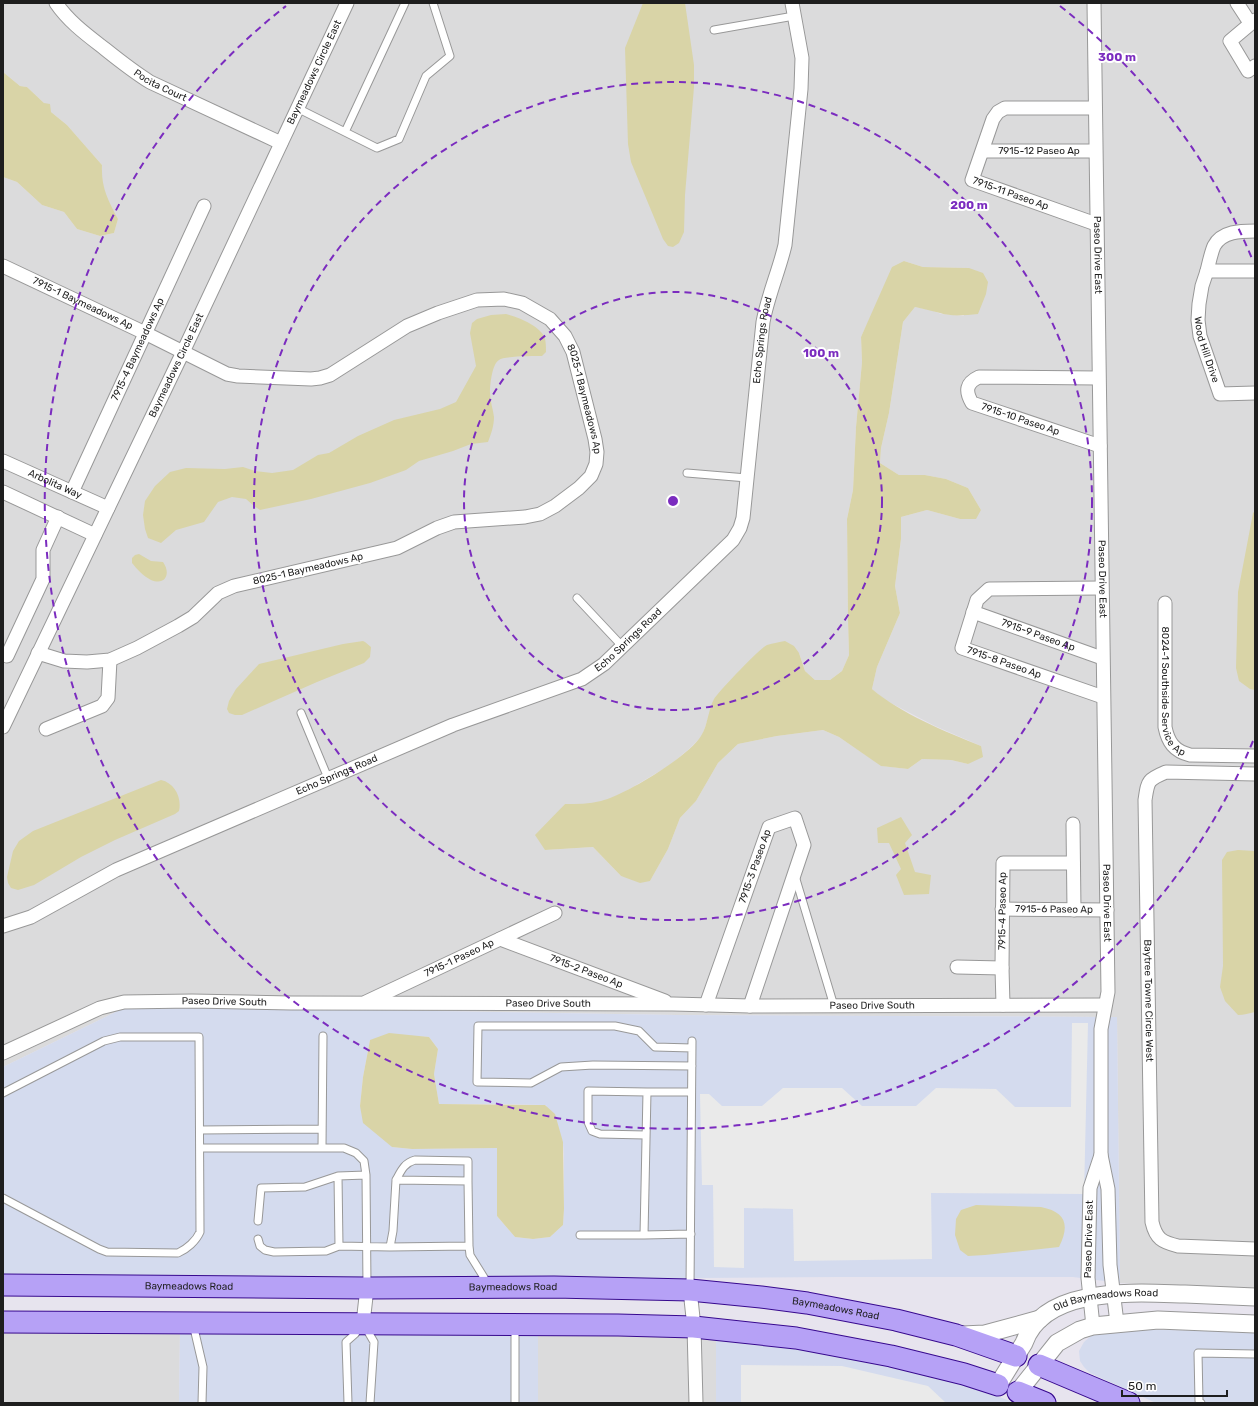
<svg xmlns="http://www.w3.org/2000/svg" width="1258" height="1406" viewBox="0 0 1258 1406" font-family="Rubik,sans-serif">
  <rect width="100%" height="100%" fill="#e7e4ee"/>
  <path fill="#dbdbdc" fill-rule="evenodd" d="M3,3H1255V1290L1223,1289L1120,1283L1117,1017L677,1015L128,1006L3,1067V177L17,182L42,205L64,212L77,229L100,236L114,233L118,219L105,195L101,174L102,165L67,125L51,112L44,103L27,87L20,86L3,72ZM904,261L923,267L969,268L964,316L941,314L931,310L915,307L903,322L889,413L881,448L880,463L899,475H925L946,479L968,488L981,510L960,519L927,510L901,517V539L895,586L900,613L877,667L872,689L885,700L935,726L981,746L968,764L951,760L922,759L908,769L882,766L839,737L823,730L777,736L738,744L718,763L696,801L680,818L668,849L650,881L621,876L593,847L545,850L553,818L565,804H587L601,802L616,797L670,765L690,748L702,736L715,698L799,653L805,671L815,680H830L842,671L849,655L848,620L847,519L853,490L856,427L862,362L861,337L870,318Z
    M3,1330L180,1331L179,1403H3Z
    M538,1333L716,1337V1403H538Z"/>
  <path fill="#d4dbee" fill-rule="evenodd" d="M128,1006L677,1015L1117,1017L1120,1283L1073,1277H838L698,1278L676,1280L3,1278V1067ZM414,1036L429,1037L438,1049L434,1074L439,1104H499L546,1105L563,1142L564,1154V1209L563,1225L550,1237L533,1239L515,1237L497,1216V1148L412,1149L392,1147L360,1106L363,1077L370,1040Z
    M1123,1329L1255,1332V1403H1156L1090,1373L1084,1367L1080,1361L1079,1351L1084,1342L1091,1336L1099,1333Z
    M180,1331L538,1333V1403H179Z
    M716,1337L799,1346L881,1363L976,1388L1015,1403H716Z"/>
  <path fill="#eaeaea" d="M1072,1023H1088L1084,1194L931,1193L932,1259L794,1261L793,1209L744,1208V1268L714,1267L713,1185H702L700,1094H709L722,1106H762L783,1088H842L862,1106H916L936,1088L996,1089L1015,1107H1071Z
    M741,1365L842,1366L928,1386L946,1403H741Z"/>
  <path fill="#d9d4a7" d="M643,3H685L694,65V87L685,195L684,232L679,243L673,247L668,246L663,239L631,162L628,144L625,48Z
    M3,72L20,86L27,87L44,103L50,104L51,112L67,125L102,165C101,188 108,200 118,219L114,233L100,236L77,229L64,212L42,205L17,182L3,177Z
    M904,261L923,267L969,268L983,273L988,282L986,294L978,314C966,315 952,317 940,313C932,311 924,309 915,307L903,322L889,413L881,448L880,463L899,475H925L946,479L968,488L981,510L976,519H960L927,510L901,517V539L895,586L900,613L877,667L872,689C900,713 946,732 981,746L983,757L968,764L951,760L922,759L908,769L881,766L839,737L823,730L777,736L738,744L718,763L696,801L680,818L668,849L650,881L640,883L621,876L593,847L545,850L535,835L565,804C577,804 589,804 601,801C625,795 688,757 701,736C708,725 708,710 714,699C718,692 761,647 767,645C773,643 780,642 785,641L794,646L799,653L805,671L815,680H830L842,671L849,655L848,620L847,519L853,490L856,427L862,362L861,337L892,267Z
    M506,314C517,317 538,325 544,336C546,340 546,347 546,352L542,356C533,356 504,356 499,360C492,364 490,385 490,393C490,401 493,409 494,417C494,426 491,434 488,442L471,444L453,451L419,461L406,470L370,483L311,499L260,510L254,506L246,499L232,497L218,502L204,522L176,530L161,543L148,538L145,529L143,515L145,501L155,486L170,472L186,468L225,469L243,467L255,471L272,473L293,470L318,455L329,453L358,436L394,420L440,409L456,402L476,366L470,333L472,323L477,319L491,315Z
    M1255,511V690L1250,689L1239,681L1236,668L1238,592L1253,513Z
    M139,554L151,561L163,562C171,573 166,586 151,580C143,576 137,569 132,563V558L135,555Z
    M363,641L365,642L371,647L370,657L364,663L317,682L242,715H235L229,713L227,709L229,701L236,689L259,664L343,644Z
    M161,780C175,783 182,798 179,811L175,814L115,840L81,857L34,885L18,890L11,888L8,883L7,877L13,851L19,841L33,831Z
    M901,817L912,835L905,843L915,872L931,875L929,894L904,895L896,875L901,869L889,843H878L877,828Z
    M1238,850L1255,851V1012C1249,1013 1244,1015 1238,1015L1225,1001L1220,987L1223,966L1222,860L1227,852Z
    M389,1033L429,1037L438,1049L434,1074L439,1104L538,1105H545L555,1114L563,1142L564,1209L563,1225L550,1237L533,1239L515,1237L497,1216V1148L412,1149L392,1147L363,1123L360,1106L363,1077L370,1040Z
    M976,1205L1041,1207C1066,1212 1070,1225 1059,1247L985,1255L968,1256L960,1250L955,1235L956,1219L961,1210Z"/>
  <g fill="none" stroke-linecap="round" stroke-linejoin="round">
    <g stroke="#989898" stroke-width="9">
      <path id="service" d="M714,30L794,16
        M297,108L377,148L399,139L426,76L450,56L433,3
        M345,132L405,3
        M687,473L747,478
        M577,598L622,646
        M301,713L328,778
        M795,876L834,1006
        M692,1048L655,1047L639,1031L615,1026H478L477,1082L531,1083L561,1067L593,1065L692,1066
        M3,1093L104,1041L120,1037H199L200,1232C196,1241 187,1249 178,1253L107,1252L99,1249L3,1198
        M200,1130L322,1129
        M645,1135L600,1134L592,1131L588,1122V1091L647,1092
        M322,1147L323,1036
        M200,1148H344L356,1153L364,1161L366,1175L367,1286
        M338,1176L339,1246
        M396,1180C401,1171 404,1163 415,1160L468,1161V1181
        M258,1221L261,1188L305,1187L338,1176L366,1175
        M691,1234L644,1235L647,1092H691
        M580,1235H644
        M258,1239L260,1246L265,1250L274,1252L326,1251L339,1246L390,1247L393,1231L396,1180L468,1181L469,1246L470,1255L488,1284
        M390,1247L469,1246
        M690,1288L692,1041
        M193,1324L203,1367L202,1403
        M348,1403L346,1342L355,1334L363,1323L374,1342L370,1403
        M515,1403V1327
        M1201,1403L1199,1401L1198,1353L1255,1354"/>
    </g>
    <g stroke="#989898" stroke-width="15">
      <g id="minor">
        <path id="s1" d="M56,3C69,22 87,35 105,49C120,61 134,72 150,82L281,143"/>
        <path id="s2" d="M1094,3L1108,992L1101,1029V1155L1108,1189L1110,1265L1117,1323"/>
        <path d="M1237,3L1250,23"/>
        <path d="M1255,20L1230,41L1248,71L1255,66"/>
        <path id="s3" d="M1095,108H1005L998,112L993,119L972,180L1096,224"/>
        <path id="s4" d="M983,151H1095"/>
        <path d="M1255,231C1241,231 1222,231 1214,246C1211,253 1209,263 1207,271H1255"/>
        <path id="s5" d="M3,266L145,333L227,374L238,376L311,379L320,378L330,375L407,326L438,313L477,300L504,299L522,303L550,319L565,336L573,352L595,439L597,452L596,464L591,476L579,488L555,506L540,514L525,517L454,522L437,528L397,548L234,586L218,593L193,617L178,626L137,648L110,660L87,662L64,661L38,653"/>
        <path id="s6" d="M1207,271L1202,286L1199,304L1198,320L1200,336L1220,394L1255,393"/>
        <path id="s7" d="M1098,378L979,377C966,383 965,391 972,403L1100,446"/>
        <path id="s8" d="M3,461L108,508"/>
        <path d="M3,492L95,535"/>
        <path id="s9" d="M72,492L204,206"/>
        <path id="s10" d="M1101,588L989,589L977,600L962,648L1103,697"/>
        <path id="s11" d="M1165,603V727C1168,742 1174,751 1190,755L1255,756"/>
        <path id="s12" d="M973,612L1102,658"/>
        <path d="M7,656L43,579V550L58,517"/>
        <path id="s13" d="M3,727L183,352L347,3"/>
        <path d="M46,729L102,706L108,698L110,660"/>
        <path id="s14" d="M1255,774L1166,772C1147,780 1148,781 1145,800L1152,1222C1156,1239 1162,1242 1178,1246L1255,1249"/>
        <path d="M1073,824L1074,910"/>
        <path id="s15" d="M1002,909L1107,910"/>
        <path id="s16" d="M3,926L31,917L116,870L453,725L582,679L604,664L733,540L740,528L743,518L763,322C768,295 779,271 785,245L801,89L802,58L792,3"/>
        <path id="s17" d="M500,939L665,1001"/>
        <path d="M957,967L1002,968"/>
        <path id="s18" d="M366,1002L555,913"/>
        <path id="s19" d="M706,1005L769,827L795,818L804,845L750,1006"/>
        <path id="s20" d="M1003,1005L1002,968L1003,863H1073"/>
        <path id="s21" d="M3,1053L100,1008L124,1002L192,1001L291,1003L673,1004L750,1006L1105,1005"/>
        <path d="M690,1290L694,1327L696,1403"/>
        <path d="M363,1323L367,1288"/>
        <path id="s22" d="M1093,1326L1088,1278L1090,1188L1101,1155"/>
      </g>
    </g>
    <g stroke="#989898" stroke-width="19">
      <g id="tertiary">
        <path d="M962,1335L985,1334L1040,1319"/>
        <path id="s23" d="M998,1385L1024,1343C1044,1285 1137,1293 1185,1294C1208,1295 1232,1296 1255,1297"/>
        <path d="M1018,1392L1057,1343L1080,1330L1093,1326L1158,1320L1255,1324"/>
      </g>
    </g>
    <g stroke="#37098e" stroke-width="23">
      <g id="primary">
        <path id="s24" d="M3,1285L367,1288L554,1287L690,1290L761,1297L807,1303L896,1320L956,1335L1016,1356"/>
        <path d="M3,1322L618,1325L694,1327L796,1338L891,1356L964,1374L998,1385"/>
        <path d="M1039,1365L1129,1403"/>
        <path d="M1018,1392L1045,1403"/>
      </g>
    </g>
    <use href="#service" stroke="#fff" stroke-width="7"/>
    <use href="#minor" stroke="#fff" stroke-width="13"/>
    <use href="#tertiary" stroke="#fff" stroke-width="17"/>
    <use href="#primary" stroke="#b6a1f6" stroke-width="21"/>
  </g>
  <g fill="none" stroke="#7b2cbf" stroke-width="2" stroke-dasharray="7 5">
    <circle cx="673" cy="501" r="209"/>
    <circle cx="673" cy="501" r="419"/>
    <path d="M1253 741A628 628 0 1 1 286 6M1060 6A628 628 0 0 1 1253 261"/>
  </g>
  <g text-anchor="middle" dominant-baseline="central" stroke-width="4" stroke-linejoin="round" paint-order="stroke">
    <g font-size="10" fill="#1e1e1e" stroke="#fff">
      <text stroke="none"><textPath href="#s13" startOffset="725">Baymeadows Circle East</textPath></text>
      <text stroke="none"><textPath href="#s1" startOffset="134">Pocita Court</textPath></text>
      <text stroke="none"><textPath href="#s4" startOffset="56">7915-12 Paseo Ap</textPath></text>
      <text stroke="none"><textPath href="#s3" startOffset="212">7915-11 Paseo Ap</textPath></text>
      <text stroke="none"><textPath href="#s2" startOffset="252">Paseo Drive East</textPath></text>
      <text stroke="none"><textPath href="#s5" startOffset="88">7915-1 Baymeadows Ap</textPath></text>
      <text stroke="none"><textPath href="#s16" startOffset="1039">Echo Springs Road</textPath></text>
      <text stroke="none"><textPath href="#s9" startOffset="157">7915-4 Baymeadows Ap</textPath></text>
      <text stroke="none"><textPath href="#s6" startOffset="81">Wood Hill Drive</textPath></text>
      <text stroke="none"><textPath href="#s13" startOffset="401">Baymeadows Circle East</textPath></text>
      <text stroke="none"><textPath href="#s5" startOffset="685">8025-1 Baymeadows Ap</textPath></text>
      <text stroke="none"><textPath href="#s7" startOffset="202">7915-10 Paseo Ap</textPath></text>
      <text stroke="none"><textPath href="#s8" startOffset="57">Arbolita Way</textPath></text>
      <text transform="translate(308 569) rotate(-13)">8025-1 Baymeadows Ap</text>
      <text stroke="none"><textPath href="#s2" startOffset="576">Paseo Drive East</textPath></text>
      <text stroke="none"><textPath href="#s12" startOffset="69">7915-9 Paseo Ap</textPath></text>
      <text stroke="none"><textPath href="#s16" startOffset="691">Echo Springs Road</textPath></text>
      <text stroke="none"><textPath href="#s10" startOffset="223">7915-8 Paseo Ap</textPath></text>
      <text stroke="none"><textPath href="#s11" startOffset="91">8024-1 Southside Service Ap</textPath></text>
      <text stroke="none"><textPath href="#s16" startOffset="367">Echo Springs Road</textPath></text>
      <text stroke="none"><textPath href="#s19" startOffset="147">7915-3 Paseo Ap</textPath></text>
      <text stroke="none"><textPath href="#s2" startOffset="900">Paseo Drive East</textPath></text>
      <text stroke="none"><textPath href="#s15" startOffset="52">7915-6 Paseo Ap</textPath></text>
      <text stroke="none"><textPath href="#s20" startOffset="94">7915-4 Paseo Ap</textPath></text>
      <text stroke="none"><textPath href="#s18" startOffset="103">7915-1 Paseo Ap</textPath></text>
      <text stroke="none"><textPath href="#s17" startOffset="92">7915-2 Paseo Ap</textPath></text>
      <text stroke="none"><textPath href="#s14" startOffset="328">Baytree Towne Circle West</textPath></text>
      <text stroke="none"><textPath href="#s21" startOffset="232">Paseo Drive South</textPath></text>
      <text stroke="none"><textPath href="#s21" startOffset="556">Paseo Drive South</textPath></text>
      <text stroke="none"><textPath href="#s21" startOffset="880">Paseo Drive South</textPath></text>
      <text stroke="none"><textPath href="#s22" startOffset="87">Paseo Drive East</textPath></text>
      <text stroke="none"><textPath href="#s24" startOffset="186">Baymeadows Road</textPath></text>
      <text stroke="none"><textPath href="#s24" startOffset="510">Baymeadows Road</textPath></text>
      <text stroke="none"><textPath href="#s23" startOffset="149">Old Baymeadows Road</textPath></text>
      <text stroke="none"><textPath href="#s24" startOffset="834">Baymeadows Road</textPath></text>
    </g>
  </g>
  <circle cx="673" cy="501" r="6" fill="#7b2cbf" stroke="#fff" stroke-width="2"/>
  <g font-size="12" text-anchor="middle" font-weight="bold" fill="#7b2cbf" stroke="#fff" stroke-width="4" stroke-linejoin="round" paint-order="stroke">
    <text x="1117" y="61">300 m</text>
    <text x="969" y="209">200 m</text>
    <text x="821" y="357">100 m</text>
  </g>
  <rect width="1258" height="1406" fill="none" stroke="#1e1e1e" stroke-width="8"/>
  <path d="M1122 1390v6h105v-6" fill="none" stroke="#1e1e1e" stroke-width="2"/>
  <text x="1128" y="1390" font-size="12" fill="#1e1e1e" stroke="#ffffff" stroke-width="3" paint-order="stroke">50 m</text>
</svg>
